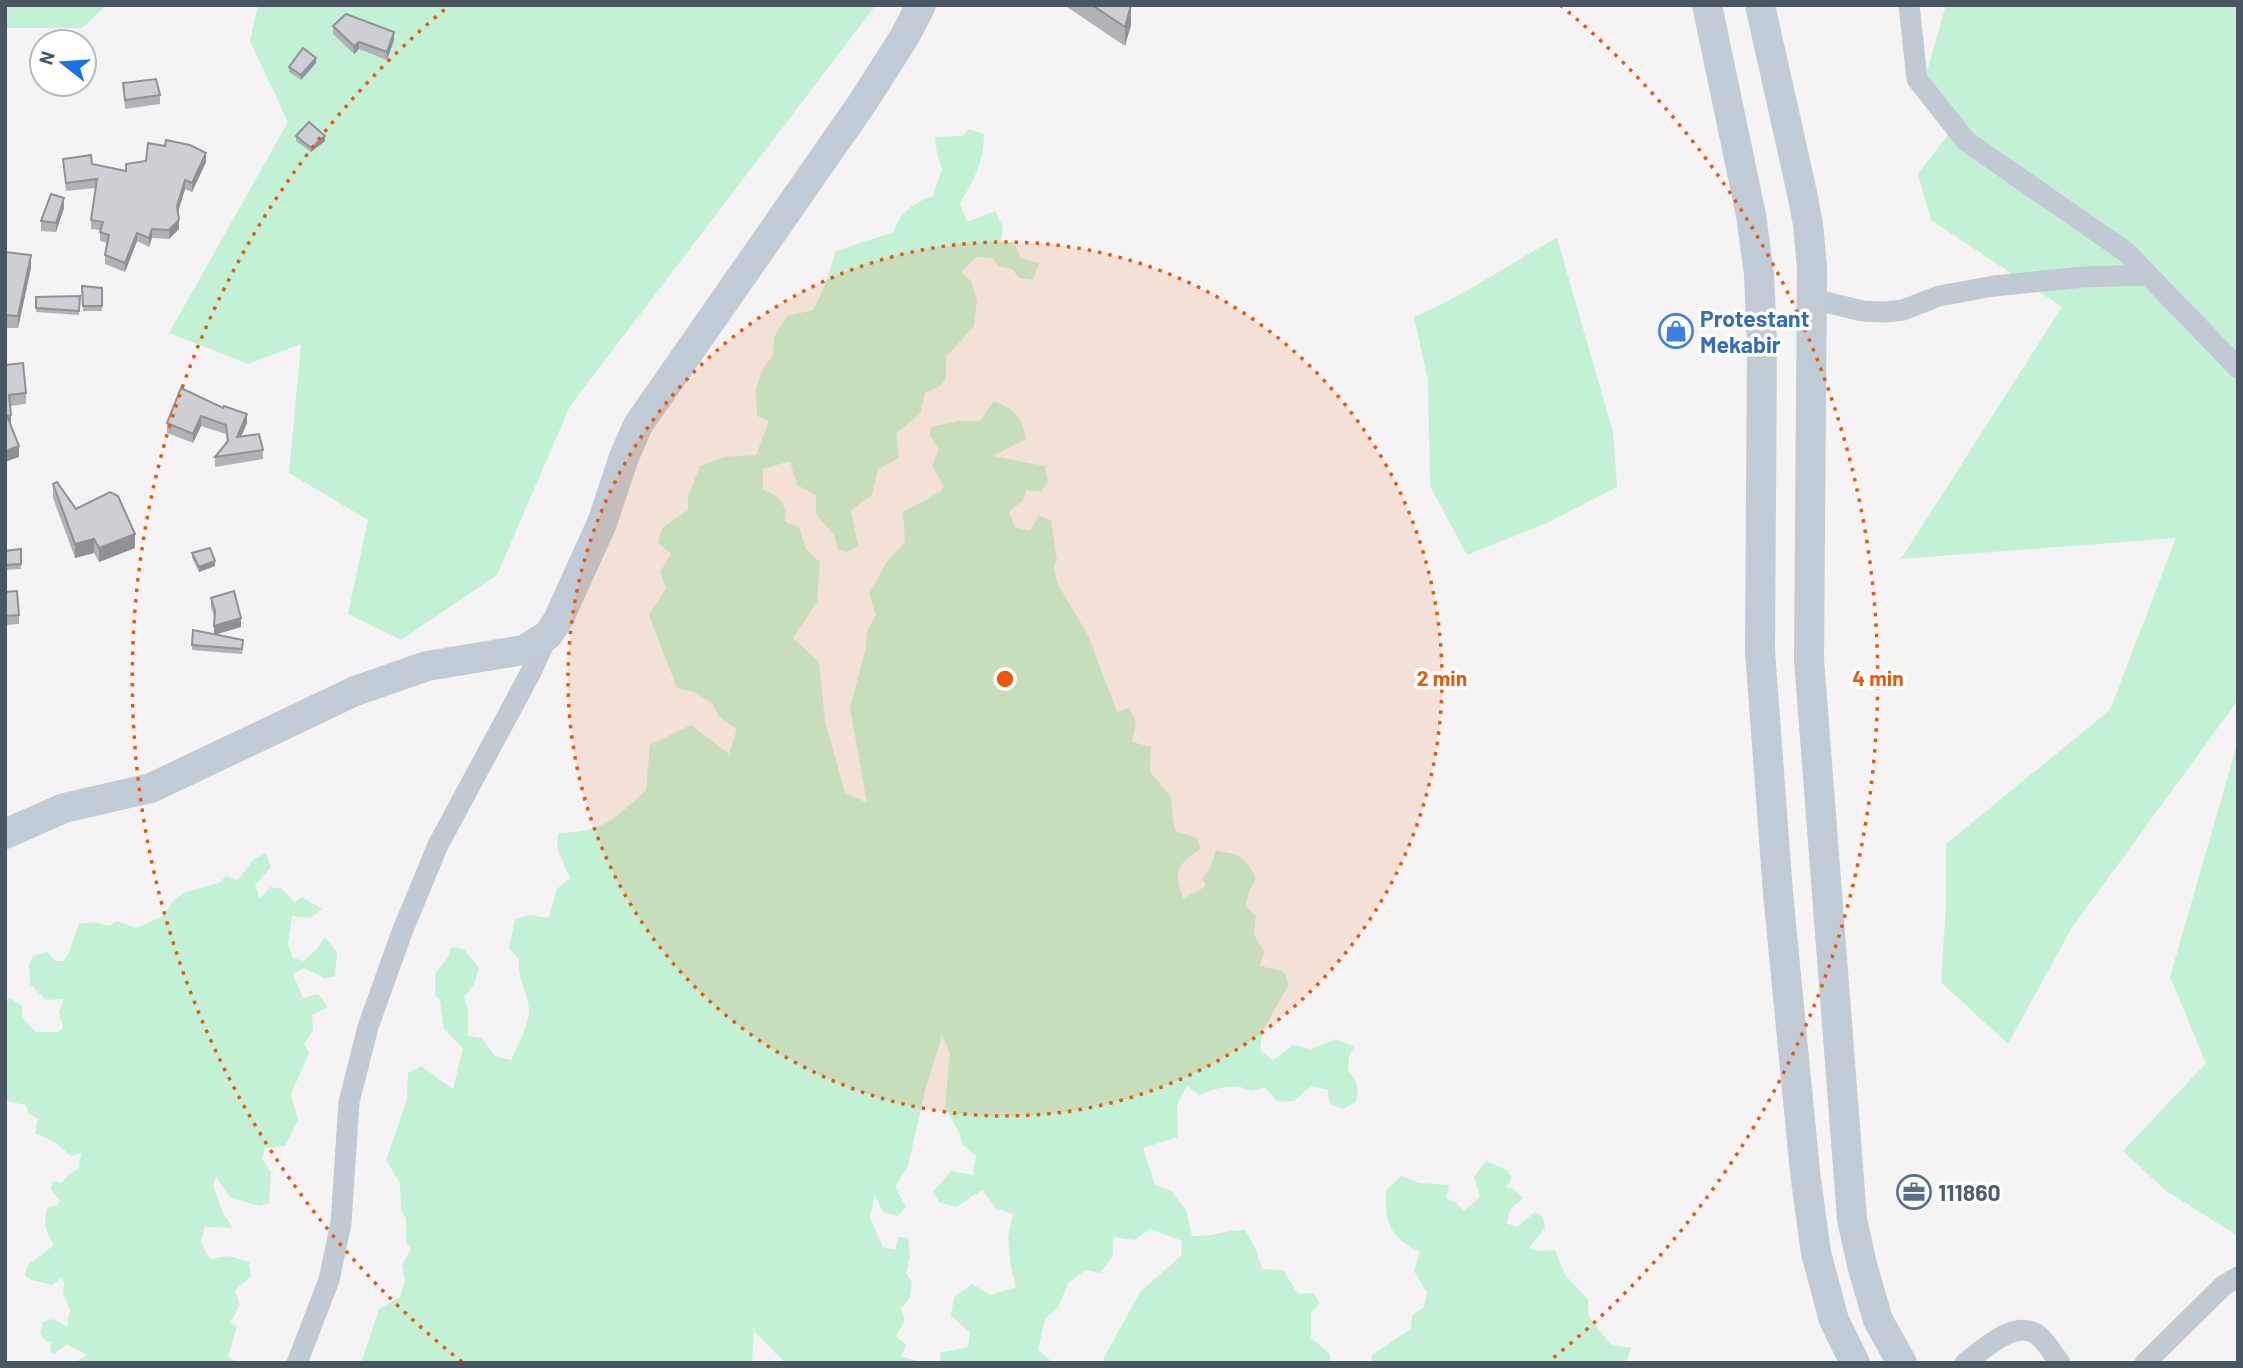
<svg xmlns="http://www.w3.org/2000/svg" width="2243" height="1368" viewBox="0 0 2243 1368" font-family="Barlow,sans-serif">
  <rect width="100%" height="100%" fill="#f5f3f3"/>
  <path fill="#c3f1d5" d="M5,5H107L82,28H5Z
    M258,5H876L570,406L497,575L401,640L348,614L368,520L289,473L301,344L248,364L169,333L288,122L250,41Z
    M1946,5H2238V700L2071,929L2008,1044L1941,982L1946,905V844L2110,710L2176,538L1901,559L2062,307L1931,220L1918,174L1960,119L1926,75Z
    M969,129L984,134C984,160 974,181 960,203L967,222L995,211L1003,227L1001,241L1015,243L1020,258L1039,263L1033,280L1019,278L1012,269L999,266L992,258L976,257L961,272L971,281L977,301L974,326L946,357C947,380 947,385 925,393L920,414L896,433L899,458L878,469L872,495L851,510L858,546L847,552L838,550L834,535L816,514V495L797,485L790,461L763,469V490C780,496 787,503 785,522L799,527L806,549L820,562L817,602L793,638L819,662L825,721L845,793L867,803L850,708L865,651L868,629L876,615L869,594L886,563L905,542L903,512L940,492L944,487L932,466L939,449L930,436L931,427L958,421H980L994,401C1015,410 1022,416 1026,439L993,456L1045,466L1048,482L1041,492L1026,490L1024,499L1009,512L1015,527L1030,531L1038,516L1051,520L1057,560L1054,566L1057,583L1088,635L1117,712L1129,708L1136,722L1132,742L1151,747L1150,772L1171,797L1173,819L1176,832L1196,837L1201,848C1176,866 1174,870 1183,899L1206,886L1202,878L1209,870L1216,851C1241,854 1245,857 1256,878L1249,891L1246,906L1256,916L1254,935L1265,952L1259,966L1283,971L1289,984L1263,1030L1260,1050L1273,1060L1293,1045L1311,1049L1336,1039L1354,1047L1349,1057L1348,1071C1358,1081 1359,1088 1356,1102L1343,1109L1329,1103L1328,1090L1311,1086L1294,1101L1278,1102L1264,1087L1252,1091C1233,1082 1217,1088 1199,1095L1187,1086L1177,1105L1178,1137L1143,1148L1155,1185L1171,1191L1186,1210L1192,1236C1211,1237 1226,1230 1245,1230L1256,1250L1262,1269L1283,1270L1298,1294L1314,1293L1320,1303L1311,1313V1338L1330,1354V1363H1104V1357L1141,1291L1181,1256L1182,1241L1150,1229L1135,1240L1113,1237V1256L1100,1273L1085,1270L1068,1283L1059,1306L1045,1319L1038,1350L1050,1360L1049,1363H941L940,1353L968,1347L970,1332L951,1316L954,1297L972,1284L990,1295L1016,1287L1011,1268L1008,1237L1013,1214L996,1208L982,1190L956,1207L939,1202L933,1192L951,1171L973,1175L976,1156L961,1143L960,1134L945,1108L950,1053L942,1035L925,1091L908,1166L895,1187L906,1207L898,1216L883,1212L875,1195L870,1217L883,1247L895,1250L898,1237L908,1238L910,1256L906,1273L912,1281L910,1297L901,1309L905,1320L896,1336L906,1345L901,1356L917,1361V1363H785L754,1331L752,1361L749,1363H361L379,1309L400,1297L405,1281L402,1264L411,1250L406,1241V1219L401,1210L400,1183L386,1160L407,1100L408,1073L421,1066L453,1089L463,1048L444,1029L440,1001L435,995V974L448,957L451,947L464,949L479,968L474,984L464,997L468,1011V1036L482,1038L495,1056L511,1060C517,1046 527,1029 529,1013C530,995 517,982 519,959L509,949L515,919L530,915L549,918L557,889L570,878L557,849L558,833C605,832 613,820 646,790L650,745L691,725L729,754L737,729L719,717L712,703L694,692L677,688L649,615L666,588L660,572L671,554L658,543L662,528L688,510V497L700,466L724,457L756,455L769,421L757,416L756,390L761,372L773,355L774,337L787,316L813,310L823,290L836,251L894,232C901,211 913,203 933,196L942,169L937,154L935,137L962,136Z
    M1557,238L1613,432L1617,487L1547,523L1467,555L1430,486L1428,380L1414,317C1464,296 1508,264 1557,238Z
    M2238,741V1236L2165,1190L2123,1151L2206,1063L2170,977Z
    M266,853L271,867L255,885L260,899L270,887L282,889L295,903L302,897L322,909L310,918L292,916L288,944L293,958L303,961L317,949L325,937L337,952L335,976L324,978L304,968L293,974L303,998L318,994L328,1007L312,1015L313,1031L304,1044L309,1053L291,1094L298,1120L285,1146L265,1148L262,1159L271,1172L269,1203L259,1206L230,1197L216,1177L213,1187L224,1215L233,1228L205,1227L201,1242L210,1259L229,1256L249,1262L251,1276L235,1290L240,1305L230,1323L237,1326L228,1357L239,1363H74L87,1355L67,1344L54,1354L50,1350L52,1341H46L40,1334L43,1322L53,1319L67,1327L70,1310L63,1293L64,1282L61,1277L53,1285L31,1280L25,1275L28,1265L54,1245C45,1228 43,1228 47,1208L57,1205L60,1201L51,1189L53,1181L62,1183L68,1175L80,1167L79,1161L82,1153L71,1156L55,1142L35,1133L38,1119L28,1113L26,1105L5,1101V1000L9,998L22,1006V1017L36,1032H58L63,1028L59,1012L64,999L46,1000L30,984L29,965L33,956L48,952L55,961H63L68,955L79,924L95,922L108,926L117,921L136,928L163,916L174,900L186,892L219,883L226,876L238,880L253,860Z
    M1486,1161L1507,1170L1512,1178L1506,1188H1513L1523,1198L1511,1209L1506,1223L1517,1227L1535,1212L1543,1217L1545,1228L1529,1248L1539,1251L1555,1250L1565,1275L1588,1299L1589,1317L1610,1344L1631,1348L1627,1360L1620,1363H1371L1372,1355L1411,1329L1412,1316L1424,1307L1427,1292L1414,1271L1420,1252C1389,1237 1385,1222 1386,1190L1401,1176L1419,1183L1449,1185L1446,1198L1455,1202L1464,1211L1480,1197L1474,1177Z"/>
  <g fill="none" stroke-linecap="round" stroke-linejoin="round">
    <path stroke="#c1cad2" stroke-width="21" d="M1909,5L1917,79L1966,141L2126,252L2238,368
      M1813,299L1862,311L1885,312L1903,310L1939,296L1994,286L2083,277L2148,275
      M297,1363L329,1280L341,1223L349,1102L368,1027L402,932L438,845L531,672L548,635
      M1965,1363C1983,1350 2016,1317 2039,1336C2047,1343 2053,1354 2060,1363
      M2145,1363L2223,1286L2238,1277"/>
    <path stroke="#c1cbd6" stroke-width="30" d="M1707,5L1751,215L1759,274L1762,344L1760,651L1778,893L1805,1172L1816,1253L1834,1320L1855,1363
      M1760,5L1802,193L1808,224L1812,267L1809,660L1852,1219L1862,1265L1878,1320L1902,1363
      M5,834L64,808L151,788L355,691L427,666L524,650L548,635L558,620L602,523L624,457L638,425L863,102L905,36L921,5"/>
  </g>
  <path fill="#b0b2b7" d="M1064,5H1131V25L1125,46Z
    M333,26L394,40L387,60L359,49L354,54L333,34Z
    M316,63L301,80L289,72V67Z
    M123,83L160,95V104L125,109Z
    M296,136L325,141L311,152L296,141Z
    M63,159L126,171L206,162L192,192L185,189L178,213L179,229L169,239L152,238L149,247L137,241L125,272L105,264V255L107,243L100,241V230L91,229V220L96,188L66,191Z
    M64,208L56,232L41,231V221Z
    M5,252L31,268L18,328H5Z
    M82,286L102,288V311H83Z
    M80,296L79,315L36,312V297Z
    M5,365L26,393V404L10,406L11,426L19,457L5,462Z
    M181,388L247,423L241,436L263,450V459L215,467V457L227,442L226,434L201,426L193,443L167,433V423Z
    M53,484L76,509L135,548L99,562L94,553L75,558L53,498Z
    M21,549V569L5,570V551Z
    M192,553L215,566L199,572L192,558Z
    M5,592L19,615V624L5,625Z
    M211,598L241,627L216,634L243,645L242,654L192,650V645L214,634L215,619L211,608Z"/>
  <path fill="#909195" d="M1131,7V25L1125,46V27Z
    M394,32V40L387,60V52Z
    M359,42V49L354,54V46Z
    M316,58V63L301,80V75Z
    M325,136V141L311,152V148Z
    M206,153V162L192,192V183Z
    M185,180V189L177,215V206Z
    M64,198V208L56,232V223Z
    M179,220V229L169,239V230Z
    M152,229V238L149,247V238Z
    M137,233V241L125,272V263Z
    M31,255V268L18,328V316Z
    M247,414V423L237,446V437Z
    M11,415V426L7,416Z
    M201,416V426L193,443V434Z
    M19,446V457L5,462V451Z
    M135,534V548L99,562V548Z
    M94,539V553L75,558V544Z
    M215,561V566L199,572V567Z
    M241,618V627L214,635V626Z"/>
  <path fill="#cdcfd5" stroke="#909195" stroke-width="2" d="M1092,5H1131L1125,27Z
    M346,14L394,32L387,52L359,42L354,46L333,26Z
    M303,48L316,58L301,75L289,67Z
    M156,79L160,95L125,100L123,83Z
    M309,122L325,136L311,148L296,136Z
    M166,140L190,145L206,153L192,183L185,180L177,206L179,220L169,230L152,229L149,238L137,233L125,263L105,255L109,235L100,232L103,222L91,220L97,179L66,183L63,159L91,155L92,164L126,171V164L146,161L148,143L165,146Z
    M51,194L64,198L56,223L41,221Z
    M5,252L31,255L18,316L5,315Z
    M82,286L102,288V306H83Z
    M80,296L79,311L36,308V297Z
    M23,363L26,393L9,395L11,415L7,416L19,446L5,451V365Z
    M181,388L223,408L224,406L247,414L237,437L259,434L263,450L215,457L228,441L226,425L201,416L193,434L167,423Z
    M57,482L76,509L110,492L118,496L135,534L99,548L94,539L75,544L53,484Z
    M210,548L215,561L199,567L192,553Z
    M21,549V564L5,565V551Z
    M17,591L19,615L5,616V592Z
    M234,591L241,618L214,626L215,611L211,598Z
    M193,630L243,640L242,649L192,645Z"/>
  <circle cx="1005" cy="679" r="437" fill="#e8590c" fill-opacity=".12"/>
  <g fill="none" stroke="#e8590c" stroke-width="3.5" stroke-dasharray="3.5 7">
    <circle cx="1005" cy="679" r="437"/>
    <path d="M462 1362A873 873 0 0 1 450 5M1560 5A873 873 0 0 1 1548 1362"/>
  </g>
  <defs>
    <g id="shop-ring" transform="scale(1.75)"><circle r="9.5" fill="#fff" stroke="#3f7fe0" stroke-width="1.5"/><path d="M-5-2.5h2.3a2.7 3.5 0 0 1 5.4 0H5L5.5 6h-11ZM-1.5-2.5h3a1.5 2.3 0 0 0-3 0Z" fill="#3f7fe0"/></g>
    <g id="office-ring" transform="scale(1.75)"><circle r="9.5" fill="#fff" stroke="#5c6f8a" stroke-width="1.5"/><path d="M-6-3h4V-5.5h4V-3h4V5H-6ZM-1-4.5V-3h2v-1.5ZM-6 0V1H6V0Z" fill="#5c6f8a"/></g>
  </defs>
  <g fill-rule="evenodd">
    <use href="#shop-ring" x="1676" y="331"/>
    <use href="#office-ring" x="1914" y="1192"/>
  </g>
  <g text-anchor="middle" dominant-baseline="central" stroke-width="7" stroke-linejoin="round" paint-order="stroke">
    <g font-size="23" font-weight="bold" fill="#366cbe" stroke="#fff" text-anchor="start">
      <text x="1700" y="318">Protestant<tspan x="1700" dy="26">Mekabir</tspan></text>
    </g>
    <g font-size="23" font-weight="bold" fill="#4e5e75" stroke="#fff" text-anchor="start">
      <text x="1938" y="1192">111860</text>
    </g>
  </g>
  <circle cx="1005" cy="679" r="10" fill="#e8590c" stroke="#fff" stroke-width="3.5"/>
  <g font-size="21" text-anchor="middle" font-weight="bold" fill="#e8590c" stroke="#fff" stroke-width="7" stroke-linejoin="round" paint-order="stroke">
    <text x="1442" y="686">2 min</text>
    <text x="1878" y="686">4 min</text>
  </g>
  <rect width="2243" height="1368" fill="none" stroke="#4a5661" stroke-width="14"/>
  <g transform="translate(63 63) rotate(287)"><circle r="33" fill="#ffffff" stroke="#b7bbc0" stroke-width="2"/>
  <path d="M0-5L12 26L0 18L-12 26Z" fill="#1a73e8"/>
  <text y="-10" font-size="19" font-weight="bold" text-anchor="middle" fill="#4a5661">N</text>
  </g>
</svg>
